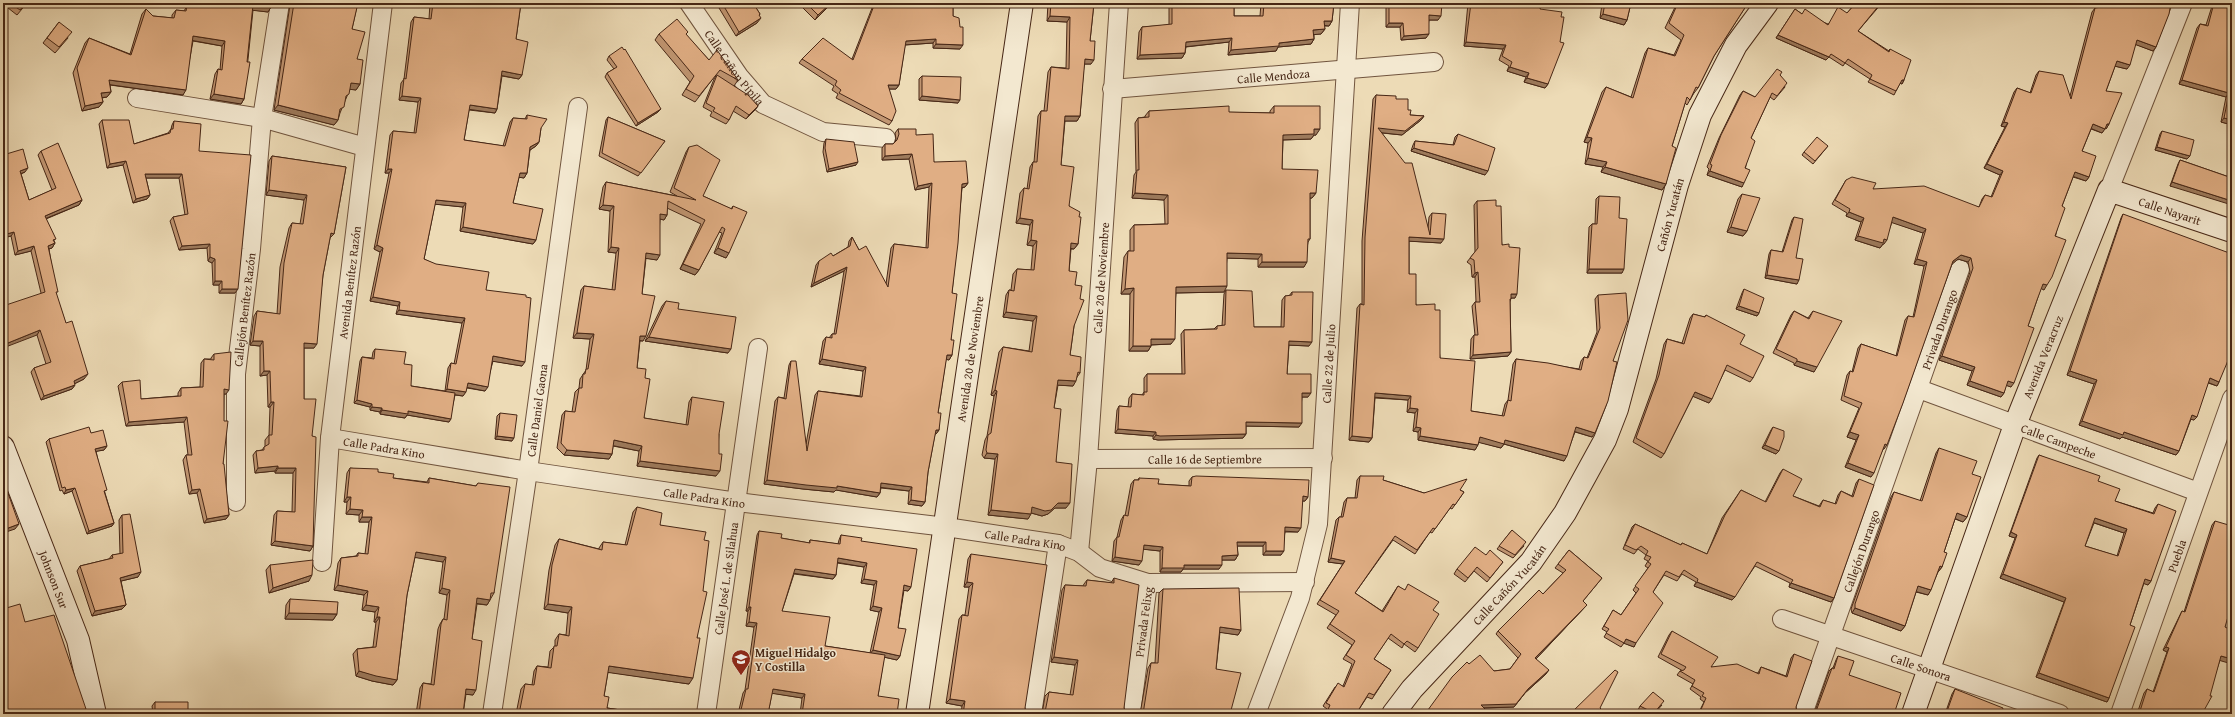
<svg xmlns="http://www.w3.org/2000/svg" width="2235" height="717" viewBox="0 0 2235 717" font-family="'Gentium Book Plus',serif">
  <rect width="100%" height="100%" fill="#eddbb6"/>
  <filter id="stains"><feTurbulence type="fractalNoise" baseFrequency=".005" numOctaves="4"/><feColorMatrix values="0 0 0 0 .2 0 0 0 0 .09 0 0 0 0 .02 0 0 0 .5 -.17"/></filter>
  <radialGradient id="worn" r=".72"><stop offset=".6" stop-color="#630" stop-opacity="0"/><stop offset="1" stop-color="#630" stop-opacity=".3"/></radialGradient>
  <g fill="none" stroke-linecap="round" stroke-linejoin="round">
    <g stroke="#70543e" stroke-width="20">
      <g id="street">
        <path id="s1" d="M689,3L739,76L763,104L823,132L886,138"/>
        <path id="s2" d="M1112,89L1434,62"/>
        <path d="M137,98L262,118L365,147"/>
        <path d="M2109,190L2183,3"/>
        <path id="s3" d="M1919,389L2198,492"/>
        <path id="s4" d="M330,438L528,471L737,502L946,527L1058,544L1079,552L1100,568L1148,583L1305,582"/>
        <path id="s5" d="M1088,459L1323,458"/>
        <path id="s6" d="M236,502V374L251,249L262,118L280,3"/>
        <path id="s7" d="M1079,552L1088,459L1119,3"/>
        <path id="s8" d="M322,562L330,438L383,3"/>
        <path id="s9" d="M1782,619L2060,714"/>
        <path id="s10" d="M492,714L528,471L578,107"/>
        <path id="s11" d="M706,714L758,348"/>
        <path d="M1032,714L1058,544"/>
        <path id="s12" d="M1131,714L1148,583"/>
        <path id="s13" d="M1256,714L1300,598L1318,524L1350,3"/>
        <path id="s14" d="M1803,714L1960,269"/>
        <path id="s15" d="M2120,714L2232,398"/>
      </g>
    </g>
    <g stroke="#472716" stroke-width="24">
      <g id="secondary">
        <path id="s16" d="M3,447L78,640L95,714"/>
        <path id="s17" d="M917,714L1022,3"/>
        <path id="s18" d="M1393,714L1412,689L1531,562L1565,513L1605,440L1617,409L1677,185L1700,115L1736,45L1767,3"/>
        <path id="s19" d="M1913,714L2015,425L2109,190L2232,231"/>
      </g>
    </g>
    <use href="#street" stroke="#f3e8d0" stroke-width="18"/>
    <use href="#secondary" stroke="#f3e8d0" stroke-width="22"/>
  </g>
  <path fill="#c19672" stroke="#472716" fill-rule="evenodd" d="M3,3H27L17,15L3,4Z
    M196,3H272L271,7L268,12L253,10L244,99L241,104L210,99L215,74L218,69L220,70L222,46L193,41L183,95L110,85L111,92L107,97L102,98L103,102L99,107L82,111L73,73L85,43L89,38L130,54L142,14L146,9L153,16L172,18V15L176,10L184,11L187,6L195,7Z
    M290,3H370L368,7L357,6L352,29L357,59L360,84L356,90L350,89L340,113L338,120L334,125L274,110L290,5Z
    M430,3H521L516,39L522,75L519,79L502,76L497,109L495,113L469,110L464,140L503,146L510,122L513,118L525,119L527,115L541,128L539,142L536,146L530,150L527,173L524,178L519,177L513,203L536,240L533,244L460,231L463,207L435,204L424,259L486,290L522,366L493,361L485,391L467,388L463,396L455,395L449,422L407,415L405,418L380,414V412L370,410V407L354,403L360,361L362,357L372,358L373,352L375,349L404,364L411,386L445,391L448,368L451,363L454,364L462,323L396,314L398,306L370,301L380,252L374,249L389,173H385L390,135L393,131L414,133L418,102L399,100L401,83L404,79L411,22L414,17L429,19Z
    M716,3H753L760,14L759,16L757,23L736,36Z
    M798,3H862L828,7L815,20Z
    M874,3H953V16L960,49L933,48V43L905,45L899,85L896,89H889L892,121L889,125L836,98L838,94L832,90L834,86L799,63L802,59H852Z
    M1048,3H1094L1090,41L1091,64H1084L1080,116L1077,121H1065L1061,165L1069,206L1079,217L1078,244L1074,249H1071L1069,271L1075,285L1074,326L1070,355L1080,373L1077,377L1073,386L1058,385L1054,408L1056,462L1066,508H1055L1048,514L1042,516L1031,513L1028,519L988,515L995,459L984,458L982,455L985,440L987,436L994,396L991,395L999,352L1003,347L1029,351L1033,321L1003,317L1006,295L1009,290H1011L1013,274L1017,269L1031,270L1033,246L1027,245L1030,225L1016,223L1020,193L1024,188L1027,189L1030,167L1033,162H1034L1038,116L1041,111H1044L1048,72L1051,67L1066,68L1067,22L1047,21Z
    M1169,3H1234V16H1260L1261,3H1334L1332,21L1329,26H1324L1325,29L1321,34H1314V39L1311,44L1278,47L1276,51L1228,55L1229,42L1186,47L1185,53L1182,58L1137,59L1139,32L1142,27L1169,25Z
    M1386,3H1442L1438,20H1429L1426,38L1401,40L1400,27H1386Z
    M1468,3H1541L1540,9L1548,84L1545,88L1524,82L1526,77L1507,71L1509,66L1499,60L1503,49L1464,46Z
    M1603,3H1631L1627,20L1624,25L1600,18L1602,4Z
    M1677,3H1748L1714,56L1698,88L1694,93L1687,105L1685,103L1672,146L1666,184L1662,190L1601,172L1603,167L1585,164L1588,143L1584,142L1602,92L1606,87L1631,97L1645,53L1648,48L1674,55L1681,40L1665,28Z
    M1856,3H1882L1858,31L1889,51L1890,49L1904,80L1902,84L1900,83L1894,95L1868,82L1870,79L1845,63L1843,66L1829,57L1826,60L1776,38L1795,9L1802,14L1828,24L1847,13Z
    M2103,3H2171L2156,47L2153,51L2135,44L2127,69L2115,66L2106,91L2109,124L2106,129L2105,128L2102,133L2091,129L2082,151L2089,177L2086,181L2073,177L2062,206L2044,290L2041,288L2037,300L2028,326L2011,387L2006,385L2004,393L2001,397L1967,385L1972,371L1939,360L1970,272L1968,262L1958,259L1952,264L1884,449H1883L1871,477L1845,467L1856,440L1847,437L1859,408L1841,400L1847,375L1850,371L1852,372L1858,348L1861,344L1896,356L1905,320L1908,316L1913,317L1924,266L1914,264L1923,233L1892,222L1884,244H1883L1880,248L1855,240L1861,222L1846,216L1847,213L1832,204L1846,180L1873,189L1979,207L1982,199L1985,195L1991,197L2000,175L1984,168L2005,127L2001,126L2014,92L2017,88L2030,93L2036,75L2039,71L2070,96L2092,12L2095,8L2104,7Z
    M2213,3H2232V125L2221,122L2226,97L2179,84L2197,28L2200,24L2206,25Z
    M59,22L68,38L55,53L43,43Z
    M659,34L686,35L709,60L738,80L734,86L758,106L755,110L746,119L733,111L729,120L726,124L710,116L712,112L703,107L714,79L716,76H715L695,102L682,95L690,82L655,40Z
    M609,56L661,109L658,112L636,126L605,77L607,73L614,69L607,60Z
    M1780,75L1785,87L1774,100L1770,97L1751,138L1742,187L1707,175L1709,169L1707,167L1719,138L1740,95L1743,91L1755,97Z
    M922,76L958,103L919,100V79Z
    M1376,95L1396,99L1408,110L1410,115L1424,116L1421,120L1402,135L1382,133L1428,228L1429,217L1432,213L1441,243L1409,241V274L1416,305L1435,310L1440,358L1471,411L1502,416L1505,404L1508,400L1513,364L1516,359L1579,369L1581,361L1584,357L1587,358L1597,332L1595,299L1598,295L1613,361L1592,437L1575,432L1564,461L1504,444L1501,448L1479,442L1475,450L1418,440V432L1413,431L1415,413L1407,412L1408,400L1375,398L1372,438L1369,442L1349,440L1357,308L1360,304H1362V241L1373,99Z
    M1274,106L1316,135H1314L1311,139L1283,140L1282,169L1316,193L1312,198H1310V239L1308,242L1304,267H1258V259L1227,258L1224,292L1176,293L1171,344L1151,345V346L1148,351H1129L1130,294H1121L1124,257L1128,251H1130V230L1134,225L1165,224L1164,200L1132,198L1134,175L1136,172L1135,123L1138,118L1145,117V116L1149,111L1270,113V111Z
    M608,117L665,141L638,176L599,156L606,120Z
    M102,120L134,144L168,133L171,129L172,125L174,121L199,151L235,293H219V285H213L212,263L208,261L207,248L179,250L170,221L173,217L185,215L179,178H146L150,195L147,199L133,203L123,165L107,168L99,124Z
    M898,129L916,135L934,162L968,183L965,187L962,188L952,293L951,340L952,355L949,360L946,359L938,413L939,430L936,434H935L928,472L925,502L922,506L908,504L909,491L881,488L880,493L877,497L836,490L834,492L803,489L764,484L775,401L778,397L784,398L789,365L791,361L806,444L815,395L818,391L860,396L863,371L819,364L823,341L826,337L829,338L832,334H834L844,271L811,287L816,265L819,261L833,256L848,247L849,241L852,237L859,250L886,284L891,248L894,244L926,248L929,187L915,190L909,159L882,160V148L885,144H893L895,142L896,139L895,133Z
    M2162,131L2187,159L2155,150L2160,134Z
    M1458,134L1485,175L1411,151L1413,145L1415,141L1453,145L1455,137Z
    M826,139L856,165L827,172L823,152L824,143Z
    M1828,146L1813,164L1802,155L1804,152Z
    M689,147L703,196L731,209L733,206L726,258L714,253L722,233L719,232L699,270L695,275L680,269L701,224L667,208V215L664,220L660,219L657,260L646,258L642,294L643,341H640L637,368L645,378L644,418L686,425L689,402L692,397L719,434L716,476L637,466L639,451L613,446L612,454L609,459L564,455L557,448L562,415L565,411L572,412L575,392L579,388L580,379L586,370L590,339L573,338L581,290L584,286L612,290L616,253L608,252L610,211L599,209L603,187L606,182L677,196L670,192L686,152Z
    M41,151L82,200L79,205L46,219L55,243L52,248L49,249L56,294L84,379L74,384L75,385L72,389L41,400L31,372L34,368L46,364L37,335L41,293L31,251L15,255L11,236L3,238V155L25,172L21,174L29,200L52,190L38,155Z
    M272,156L346,167L334,234L330,238L323,275L314,348H304V399L312,436L313,546L310,551L271,545L274,515L277,511L292,512L293,473H275V471L255,473L253,455L256,451L262,450L265,446V440L269,435L270,407H268L267,375L260,376V346L250,345L254,316L257,311L277,314L280,267L289,228L292,223L300,224L304,200L266,195L269,161Z
    M2180,160L2232,178L2170,186L2178,164Z
    M1742,194L1747,231L1743,236L1727,232L1738,199Z
    M1599,196L1619,218L1622,273H1587L1589,227L1592,224H1595L1596,199Z
    M1477,201L1496,206L1502,245L1509,247L1515,298H1511L1510,302L1511,352L1508,356L1470,359L1471,339L1474,335H1475L1472,306L1475,302H1476L1475,277H1472L1471,265L1467,262L1475,252L1474,205Z
    M2123,214L2229,341L2219,382L2217,386L2208,383L2194,420L2191,419L2179,451L2176,455L2122,437L2120,439L2079,425L2094,384L2067,375L2121,218Z
    M1794,217L1797,284L1765,278L1769,254L1771,250L1782,252L1792,220Z
    M1744,289L1759,313L1757,316L1736,309L1742,293Z
    M1226,290L1254,327H1281L1282,300L1285,296H1289L1292,292L1309,346L1289,345L1287,374L1308,397H1302L1299,427L1246,426V434L1243,438L1158,440L1153,439V436L1115,433L1117,410L1119,406L1128,407L1129,398L1132,394L1142,395L1144,392V378L1147,374H1182L1181,334L1184,330L1214,329L1217,326H1222L1224,294Z
    M666,301L678,309L728,353L645,341L662,306Z
    M1794,311L1808,318L1813,311L1814,372L1794,365V363L1773,353L1791,315Z
    M1693,314L1704,317L1706,315L1740,344L1753,378L1750,382L1725,370L1709,403L1693,396L1664,454L1661,458L1633,442L1656,379L1664,344L1667,339L1682,343L1690,318Z
    M214,354L226,394H224L223,464L229,515L226,519L204,523L197,493L189,494L183,460L186,455H188L184,422L126,426L118,386L122,382L141,399L178,396V393L181,388L200,387L201,363L204,359H211V358Z
    M500,413L512,441L495,439L497,416Z
    M1773,427L1776,454L1762,448L1771,430Z
    M91,433L107,446L104,450L96,451L105,493L114,523L112,526L87,534L72,491L64,494L62,490L60,491L46,442L49,439Z
    M1939,448L1972,474L1967,517L1963,522L1955,519L1944,552L1942,567L1938,572L1928,595L1916,592L1905,626L1901,631L1852,613L1851,609L1891,497L1894,492L1920,501L1936,453Z
    M2039,455L2098,481L2115,501L2153,513L2155,508L2158,504L2151,581L2148,585L2144,583L2130,625L2109,698L2107,702L2036,677L2064,602L2000,578L2015,538L2009,536L2037,458ZM2094,523L2124,533L2117,556L2085,546Z
    M350,468L378,472L393,478L427,482L429,478L476,486L478,483L494,593L487,605L477,604L472,639L473,695L466,694L463,714H416L420,688L423,683L431,684L438,629L440,624L443,619H444L447,595L439,593L443,562L415,557L407,595L397,680L393,685L372,681L356,676L353,654L357,649L373,647L376,622H374L375,612L362,610L364,595L334,590L338,563L341,558L356,556L358,553L365,554L369,522H359V515L346,514L347,502H344L347,473Z
    M1783,469L1793,496L1819,506L1823,500L1835,504L1838,495L1841,491L1852,496L1856,483L1859,479L1834,598L1831,602L1789,587L1790,583L1755,566L1732,600L1694,586L1696,582L1682,574L1677,581L1664,575L1653,592L1634,647L1624,643L1621,647L1604,637L1607,632L1602,629L1611,614L1613,610L1621,615L1636,593L1633,590L1648,568L1645,566L1648,561L1644,559L1646,555L1638,549L1634,554L1623,549L1632,527L1635,524L1681,545L1682,543L1707,554L1722,518L1741,490L1765,502L1780,473Z
    M1360,476L1383,480L1424,493L1460,490L1464,492L1452,509L1450,508L1432,533L1430,532L1415,554L1393,540L1355,593L1382,611L1398,586L1433,610L1418,648L1415,652L1404,644L1402,648L1388,638L1374,659L1391,670L1372,699L1367,697L1356,714H1325L1327,709L1323,706L1335,687L1343,686L1352,664L1343,659L1352,645L1327,628L1336,615L1317,604L1343,564L1328,562L1336,520L1339,517H1341L1344,502L1347,498H1355L1357,480Z
    M1192,477L1308,497L1305,501H1302L1298,532H1285L1281,555H1263V546H1237L1238,555L1235,560H1222L1219,569H1183L1181,572H1160V551L1143,549L1139,565L1112,561L1114,541L1117,537L1121,520L1124,515L1125,516L1131,484L1134,480H1138L1139,478L1158,484L1189,486V481Z
    M2232,485V491L2230,490Z
    M637,507L660,525L704,540L697,638L689,684L608,672L604,696L607,708L648,714H516L521,689L525,684L532,685L534,671L537,666L548,667L550,651L555,646V640L559,634L566,635L568,613L544,609L549,570L555,545L559,539L599,549V548L603,542L625,545L633,512Z
    M122,515L138,577L121,581L126,605L122,609L92,616L77,571L80,566L109,559L112,555L120,554L119,520Z
    M2215,521L2225,627L2220,660L2202,714H2137L2144,693L2147,689L2153,692L2167,652L2163,650L2180,615L2182,611L2184,612L2212,525Z
    M1512,530L1524,546L1513,558L1497,549Z
    M759,531L781,538L809,543L810,540L838,544L839,540L841,535L861,541L911,587L908,591L904,590L898,628L900,656L897,660L884,657L878,696L897,714H800L802,698L772,693L768,714H738L743,693L745,690L754,627L746,626L748,611H746L757,535ZM837,563L864,567L861,583L874,585L870,610L879,612L870,653L825,646L782,611L794,574L833,579L836,575Z
    M1569,550L1602,578L1583,601L1587,605L1584,608L1536,659L1546,674L1525,693L1514,707L1485,708L1425,714L1469,664L1494,671L1510,669L1518,658L1496,634L1498,631L1543,594L1563,573L1555,568Z
    M971,554L1025,708L1026,714H961L962,706L946,703L959,619L962,615H965L969,587H964L968,559Z
    M1486,555L1503,562L1487,582L1474,571L1465,582L1454,574L1457,569Z
    M270,565L309,581L269,593L266,570Z
    M1114,578L1124,708L1126,714H1042L1045,696L1049,692L1070,695L1075,665L1051,662L1062,590L1065,585L1083,586L1084,584L1087,580L1111,583Z
    M1163,589L1241,630L1238,635L1220,632L1216,669L1230,714H1140L1148,668L1151,663H1155L1159,593Z
    M290,599L337,614L333,620L285,619L286,605Z
    M1672,631L1711,667L1758,673L1761,667L1786,676L1791,658L1794,654L1796,707L1797,714H1698L1704,702L1700,699L1701,697L1690,689L1693,684L1677,675L1680,671H1683L1658,657L1669,635Z
    M1838,656L1849,675L1894,714H1814L1829,671L1832,668H1833L1836,660Z
    M1955,689L2001,714H1945L1952,694Z
    M155,702L188,714H153L152,706Z
    M1662,705L1654,714H1647L1638,710L1640,706Z"/>
  <path fill="#9d7a5c" stroke="#472716" d="M356,3H370L368,7L354,5Z
    M831,3H862L828,7L815,20L818,15Z
    M253,5L271,7L268,12L250,10Z
    M1603,14L1627,20L1624,25L1600,18Z
    M1429,15L1441,16L1438,20H1426Z
    M1050,16L1070,17L1067,22L1047,21Z
    M761,18L757,23L736,36L739,32Z
    M1324,21H1332L1329,26L1321,25Z
    M1389,23H1403L1400,27H1386Z
    M1325,29L1321,34L1310,35L1313,30Z
    M1429,34L1426,38L1401,40L1404,36Z
    M1778,35L1829,57L1826,60L1776,38Z
    M193,36L225,41L222,46L190,40Z
    M1232,38L1229,42L1183,47L1186,42Z
    M936,39L933,43L903,45L906,41Z
    M1314,39L1311,44L1278,47L1276,51L1228,55L1231,50L1279,43Z
    M2137,40L2156,47L2153,51L2134,44Z
    M1466,42L1506,45L1503,49L1464,46Z
    M936,44L963,45L960,49L933,48Z
    M1185,53L1182,58L1137,59L1140,55Z
    M1085,59L1094,60L1091,64H1081Z
    M2117,61L2130,65L2127,69L2114,66Z
    M1510,67L1529,73L1526,77L1507,71Z
    M502,71L522,75L519,79L499,75Z
    M1527,78L1548,84L1545,88L1524,82Z
    M109,80L186,90L183,95L105,84Z
    M1902,80H1904L1902,84L1899,83Z
    M2182,80L2229,93L2226,97L2179,84Z
    M351,83L360,84L356,90L347,89Z
    M888,85H899L896,89H885Z
    M111,92L107,97L98,98L101,93Z
    M214,94L244,99L241,104L210,99Z
    M402,96L421,98L418,102L399,100Z
    M922,96L960,100L958,103L919,100Z
    M103,102L99,107L82,111L85,106Z
    M278,105L338,120L334,125L274,110Z
    M470,105L497,109L495,113L467,109Z
    M758,106L755,110L746,119L749,115Z
    M661,109L658,112L636,126L638,123Z
    M1065,116H1080L1077,121H1062Z
    M1424,116L1421,120L1402,135L1375,132L1378,128Z
    M2224,118L2232,120V125L2221,122Z
    M2004,122L2008,123L2005,127L2001,126Z
    M2093,124L2105,129L2102,133L2090,128Z
    M2107,124H2109L2106,129L2104,128Z
    M1314,129H1320L1316,135H1314L1311,139L1279,140L1283,135Z
    M1587,137L1592,138L1588,143L1584,142Z
    M539,142L536,146L527,152L530,147Z
    M2157,147L2190,156L2187,159L2155,150Z
    M1414,148L1488,171L1485,175L1411,151Z
    M912,154L909,159L882,160L885,156Z
    M1588,158L1607,162L1603,167L1585,164Z
    M126,161L123,165L107,168L110,164Z
    M858,162L856,165L827,172L829,169Z
    M1987,164L2003,171L2000,175L1984,168Z
    M1605,167L1666,184L1662,190L1601,172Z
    M28,168L25,172L17,175L20,171Z
    M388,169H392L389,173H385Z
    M1710,171L1744,183L1742,187L1707,175Z
    M2075,172L2089,177L2086,181L2072,176Z
    M520,173H527L524,178L517,177Z
    M145,174H182L179,178H142Z
    M2172,182L2232,201V205L2170,186Z
    M932,183L929,187L915,190L918,186Z
    M968,183L965,187L959,188L962,184Z
    M269,190L307,195L304,200L266,195Z
    M1135,193L1168,195L1164,200L1132,198Z
    M1310,193H1316L1312,198H1307Z
    M150,195L147,199L133,203L136,199Z
    M82,200L79,205L42,220L45,216Z
    M436,200L466,203L463,207L433,204Z
    M603,205L614,206L610,211L599,209Z
    M1849,212L1864,218L1861,222L1846,216Z
    M660,214L667,215L664,220L656,218Z
    M1893,217L1926,229L1923,233L1890,222Z
    M1020,218L1033,220L1030,225L1016,223Z
    M463,227L536,240L533,244L460,231Z
    M1731,227L1747,231L1743,236L1727,232Z
    M14,232L11,236L3,238V235Z
    M331,233L334,234L330,238H328Z
    M1858,236L1884,239L1887,240L1884,244H1883L1880,248L1855,240Z
    M1409,237L1444,239L1441,243L1406,241Z
    M1031,240L1037,241L1033,246L1027,245Z
    M55,243L52,248L45,250L48,246Z
    M1071,243L1078,244L1074,249L1068,248Z
    M210,244L207,248L179,250L182,246Z
    M377,245L383,248L380,252L374,249Z
    M34,246L31,251L15,255L18,251Z
    M611,247L619,248L616,253L608,252Z
    M718,248L729,253L726,258L714,253Z
    M646,253L660,255L657,260L643,258Z
    M1227,253L1262,254L1258,259L1224,258Z
    M1961,255L1971,258L1968,262L1958,259L1950,266L1953,261Z
    M210,257L215,259L212,263L208,261Z
    M1917,259L1927,262L1924,266L1914,264Z
    M1262,262H1307L1304,267H1258Z
    M683,264L699,270L695,275L680,269Z
    M847,267L844,271L811,287L814,283Z
    M1589,269H1624L1622,273H1587Z
    M1478,272L1475,277H1472L1475,273Z
    M1767,275L1799,280L1797,284L1765,278Z
    M215,281H222L219,285H213Z
    M2043,284L2047,285L2044,290L2040,288Z
    M1227,286L1224,292L1172,293L1176,287Z
    M1134,288L1130,294H1121L1125,289Z
    M222,289H238L235,293H219Z
    M1511,294H1517L1515,298H1509Z
    M373,297L400,302L398,306L370,301Z
    M1739,306L1759,313L1757,316L1736,309Z
    M399,310L465,318L462,323L396,314Z
    M1006,312L1037,316L1033,321L1003,317Z
    M40,330L37,335L3,348V345Z
    M577,333L594,334L590,339L573,338Z
    M640,336H646L643,341L637,340Z
    M649,337L731,349L728,353L645,341Z
    M1151,339H1175L1171,344L1147,345Z
    M253,341H263L260,346L250,345Z
    M1289,341L1312,342L1309,346L1286,345Z
    M304,343L317,344L314,348H301Z
    M1133,346H1151L1148,351H1129Z
    M1511,352L1508,356L1470,359L1473,355Z
    M947,355H952L949,360L944,359Z
    M493,356L525,362L522,366L491,361Z
    M1942,356L1975,367L1972,371L1939,360Z
    M822,359L866,367L863,371L819,364Z
    M1797,361L1817,367L1814,372L1794,365Z
    M264,371H270L267,375L260,376Z
    M2070,371L2097,380L2094,384L2067,375Z
    M88,374L84,379L70,386L74,381Z
    M2210,378L2219,382L2217,386L2207,382Z
    M1058,380L1076,381L1073,386L1055,385Z
    M1970,381L2004,393L2001,397L1967,385Z
    M2008,381L2014,383L2011,387L2005,385Z
    M468,383L488,387L485,391L465,387Z
    M75,385L72,389L41,400L44,396Z
    M224,389L229,390L226,394H221Z
    M447,389L466,392L463,396L444,393Z
    M995,390L997,391L994,396L991,395Z
    M1695,392L1712,399L1709,403L1692,396Z
    M1302,393H1311L1308,397H1300Z
    M1375,393L1411,396L1408,400L1372,397Z
    M357,400L372,404L370,407L354,403Z
    M271,402H274L270,407H268Z
    M372,407L382,408L380,412L370,410Z
    M1410,408L1418,409L1415,413L1407,412Z
    M382,410L408,411L451,419L449,422L407,415L405,418L380,414Z
    M2192,415L2197,417L2194,420L2189,419Z
    M187,417L184,422L126,426L129,422Z
    M2082,421L2124,432L2179,451L2176,455L2122,437L2120,439L2079,425Z
    M1246,422L1302,423L1299,427L1243,426Z
    M1416,427L1421,428L1418,432L1413,431Z
    M1576,427L1595,433L1592,437L1573,431Z
    M1118,429L1156,432L1153,436L1115,433Z
    M936,430H939L936,434H933Z
    M1850,432L1859,435L1856,440L1847,437Z
    M1246,434L1243,438L1158,440L1153,439L1156,435Z
    M497,436L514,438L512,441L495,439Z
    M1352,436L1372,438L1369,442L1349,440Z
    M1420,436L1478,445L1475,450L1418,440Z
    M1480,437L1505,440L1567,456L1564,461L1504,444L1501,448L1477,442Z
    M614,440L642,446L639,451L610,445Z
    M1885,444L1887,445L1884,449L1882,448Z
    M1765,445L1779,451L1776,454L1762,448Z
    M107,446L104,450L93,452L95,449Z
    M567,450L612,454L609,459L564,455Z
    M987,453L998,454L995,459L984,458Z
    M640,461L720,471L716,476L637,466Z
    M1848,463L1874,473L1871,477L1845,467Z
    M278,466L275,471L255,473L258,468Z
    M278,468H296L293,473H275Z
    M767,480L837,486L880,493L877,497L836,490L834,492L803,489L764,484Z
    M881,483L912,487L909,491L878,487Z
    M75,488L72,491L64,494L66,490Z
    M200,489L197,493L189,494L192,490Z
    M1303,496L1308,497L1305,501H1300Z
    M347,497H351L347,502H344Z
    M911,500L925,502L922,506L908,504Z
    M1058,503H1070L1066,508H1055L1048,514L1042,516L1028,512L1032,507Z
    M350,509L363,510L359,515L346,514Z
    M991,510L1031,514L1028,519L988,515Z
    M1957,513L1967,517L1963,522L1954,518Z
    M229,515L226,519L204,523L207,519Z
    M362,517H372L369,522H359Z
    M2095,518L2127,529L2124,533L2092,522Z
    M114,523L112,526L87,534L89,531Z
    M19,524L15,529L3,533V530Z
    M1285,527L1301,528L1298,532L1282,531Z
    M2011,532L2017,535L2015,538L2009,536Z
    M275,541L313,546L310,551L271,545Z
    M1237,542H1266L1263,546H1234Z
    M1144,545L1163,547L1160,551L1141,549Z
    M1266,551H1284L1281,555H1263Z
    M416,552L446,557L443,562L412,557Z
    M1238,555L1235,560H1219L1222,556Z
    M1115,557L1142,561L1139,565L1112,561Z
    M838,558L867,563L864,567L835,562Z
    M1331,558L1345,561L1343,564L1328,562Z
    M1184,565H1222L1219,569H1183L1181,572H1160L1162,568Z
    M1940,566L1942,567L1938,572L1936,571Z
    M795,569L836,575L833,579L792,573Z
    M141,572L138,577L117,582L120,578Z
    M2003,574L2066,598L2064,602L2000,578Z
    M312,575L309,581L269,593L273,588Z
    M864,579L877,581L874,585L861,583Z
    M2145,579L2151,581L2148,585L2142,583Z
    M967,582L973,583L969,587H964Z
    M1697,582L1735,597L1732,600L1694,586Z
    M1791,583L1834,598L1831,602L1789,587Z
    M338,585L368,591L364,595L334,590Z
    M904,585L911,587L908,591L901,590Z
    M1918,586L1931,590L1928,595L1914,591Z
    M442,588L450,590L447,595L439,593Z
    M477,598L490,600L487,605L474,603Z
    M548,604L572,607L568,613L544,609Z
    M126,605L122,609L92,616L95,611Z
    M366,605L379,607L375,612L362,610Z
    M1587,605L1584,608L1533,662L1535,658Z
    M873,606L882,608L879,612L870,610Z
    M749,607H751L748,611H746Z
    M1855,608L1905,626L1901,631L1852,613Z
    M289,613L337,614L333,620L285,619Z
    M377,617H380L376,622H374Z
    M749,622L757,623L754,627L746,626Z
    M1220,627L1241,630L1238,635L1217,632Z
    M1626,639L1636,643L1634,647L1623,643Z
    M2166,647L2169,648L2167,652L2163,650Z
    M873,650L900,656L897,660L870,654Z
    M2221,656L2232,659V664L2218,660Z
    M1054,657L1078,660L1075,665L1051,662Z
    M609,666L693,678L689,684L605,672Z
    M1549,670L1546,674L1525,693L1514,707L1479,708L1481,705L1528,689Z
    M359,671L397,680L393,685L372,681L356,676Z
    M2039,673L2109,698L2107,702L2036,677Z
    M466,689L476,690L473,695L463,694Z
    M773,689L805,694L802,698L770,693Z
    M950,699L965,701L962,706L946,703Z
    M86,709L83,714H67Z
    M2140,711L2147,714H2138Z
    M1045,712L1055,714H1044Z"/>
  <path fill="#e0ae84" stroke="#472716" fill-rule="evenodd" d="M10,3H26L20,10Z
    M198,3H272L271,7L253,5L247,62H250L244,99L214,94L218,69L222,70L225,41L193,36L186,90L109,80L111,92L101,93L103,102L85,106L77,68L89,38L131,55L146,9L153,16L174,18L176,10L186,11L187,6L197,7Z
    M294,3H358L352,29L365,32L357,59L363,60L360,84L351,83L349,94L346,96L344,107L340,109L338,120L278,105Z
    M433,3H521L516,39L528,42L522,75L502,71L497,109L470,105L464,140L505,146L513,118L527,119V115L547,119L541,128L539,142L530,147L527,173H520L513,203L543,209L536,240L463,227L466,203L436,200L424,259L436,264L489,272L486,290L526,295V297L531,298L525,362L493,356L488,387L468,383L466,392L447,389L451,363L456,364L465,318L399,310L400,302L373,297L383,248L377,245L392,169H388L393,131L416,133L421,98L402,96L404,78L406,79L414,17L431,19Z
    M722,3H753L760,14L759,15L761,18L739,32Z
    M806,3H831L818,15Z
    M875,3H953V16L959,18L960,27H963V45L936,44V39L906,41L899,85H888L896,111L892,121L839,93L841,90L835,85L837,81L802,59L823,38L853,60Z
    M1051,3H1094L1090,41H1095L1094,60L1085,59L1080,116H1065L1061,165L1074,167L1069,206L1080,212L1079,217H1081L1078,244L1071,243L1069,271L1077,272L1075,285L1082,286L1080,299L1084,300L1074,326L1070,355L1081,357L1080,373L1078,372L1076,381L1058,380L1054,408L1061,409L1056,462L1072,464L1070,503H1058L1051,510L1045,511L1032,507L1031,514L991,510L998,454L987,453L986,450L988,435L991,433L997,391L995,390L1003,347L1032,352L1037,316L1006,312L1009,290L1014,291L1017,269L1034,270L1037,241L1031,240L1033,220L1020,218L1024,188L1029,189L1033,162H1037L1041,111H1047L1051,67L1069,69L1070,17L1050,16Z
    M1172,3H1234V16H1263L1264,3H1334L1332,21H1324L1325,29L1313,30L1314,39L1279,43V46L1231,50L1232,38L1186,42L1185,53L1140,55L1142,27L1172,24Z
    M1389,3H1442L1441,16L1429,15V34L1404,36L1403,23H1389Z
    M1471,3H1541L1540,9L1562,12L1561,17H1564L1560,42L1564,43L1548,84L1527,78L1529,73L1510,67L1512,62L1502,56L1506,45L1466,42Z
    M1605,3H1631L1627,20L1603,14Z
    M1678,3H1748L1714,56L1698,88L1696,87L1690,100L1687,97L1672,146L1676,148L1666,184L1605,167L1607,162L1588,158L1592,138L1587,137L1606,87L1633,98L1648,48L1675,56L1684,35L1669,23Z
    M1856,3H1881L1858,31L1889,52L1890,49L1911,60L1904,80H1902L1896,91L1870,79L1872,75L1848,59L1845,63L1831,54L1829,57L1778,35L1795,9L1802,14L1805,9L1828,25L1838,7L1847,13Z
    M2107,3H2171L2169,14L2156,47L2137,40L2130,65L2117,61L2106,91L2122,93L2109,124H2107L2105,129L2093,124L2082,151L2096,156L2089,177L2075,172L2062,206L2065,208L2055,236L2066,240L2052,277L2047,285L2043,284L2037,300L2028,326L2034,328L2014,383L2008,381L2004,393L1970,381L1975,367L1942,356L1973,268L1971,258L1961,255L1953,261L1903,403L1887,445L1885,444L1874,473L1848,463L1859,435L1850,432L1862,403L1844,396L1850,371L1853,372L1861,344L1897,356L1908,316L1914,317L1927,262L1917,259L1926,229L1893,217L1887,240L1884,239L1883,243L1858,236L1864,218L1849,212L1850,209L1835,200L1846,180L1852,177L1876,183L1873,189L1924,186L1979,207L1985,195L1992,197L2003,171L1987,164L2008,123L2004,122L2017,88L2031,93L2039,71L2063,75L2071,99L2095,8L2107,6Z
    M2214,3H2232V120L2224,118L2229,93L2182,80L2200,24L2208,26Z
    M677,19L688,32L686,34L709,60L717,50L738,80L720,70L699,96L686,89L694,76L659,34Z
    M59,22L72,32L59,47L47,38Z
    M622,47L624,50L625,49L661,109L638,123L607,73L617,67L609,56Z
    M1777,69L1782,72L1780,75L1787,83L1777,96L1772,93L1751,138L1755,141L1745,168L1750,170L1744,183L1710,171L1712,165L1710,164L1721,135L1743,91L1755,97Z
    M717,75L748,95L758,106L749,115L736,106L729,120L713,111L715,108L706,103Z
    M922,76L961,77L960,100L922,96Z
    M1376,95L1396,96V99H1408V110H1411L1410,115L1424,116L1405,131L1378,128L1405,163H1412L1430,235L1432,213L1446,214L1444,239L1409,237V274H1416V305L1435,304V310H1440V358L1475,361L1471,411L1504,416L1508,400L1511,401L1516,359L1548,363L1581,370L1584,357L1588,358L1600,328L1598,295L1626,293L1628,320L1613,361L1617,362L1608,401L1595,433L1576,427L1567,456L1505,440L1504,444L1480,437L1478,445L1420,436L1421,428L1416,427L1418,409L1410,408L1411,396L1375,393L1372,438L1352,436L1360,304L1364,305L1365,237Z
    M1229,106V112L1274,113V106H1320V129H1314V134L1283,135L1282,169L1318,170L1316,193H1310V239H1308L1307,262H1262V254L1227,253V286L1176,287L1175,339H1151V346H1133L1134,288L1125,289L1128,251H1134V225L1168,224V195L1135,193L1137,170H1139L1138,118L1149,117V111Z
    M608,117L665,141L641,173L602,153Z
    M102,120H129L134,144L170,133L171,129H173L174,121L201,124L199,151L251,155L238,289H222V281H215V259L210,257V244L182,246L173,217L188,214L182,174H145L150,195L136,199L126,161L110,164Z
    M898,129H916V135L933,134L934,162L966,161L968,183L962,184L958,243L952,293L957,294L951,340H954L952,355H947L938,413H941L939,430H936L928,472L925,502L911,500L912,487L881,483L880,493L837,486V488L806,485L767,480L778,397L786,399L791,361H796L807,451L818,391L862,397L866,367L822,359L826,337L832,338V334H836L847,267L814,283L819,261L831,253L833,256L850,246L852,237L859,250L866,246L888,287L894,244L928,248L932,183L918,186L912,154L885,156V144H893L897,140L899,134Z
    M2162,131L2194,140L2190,156L2157,147Z
    M1458,134L1495,148L1488,171L1414,148L1415,141L1454,145Z
    M1817,137L1828,146L1815,161L1804,152Z
    M826,139L854,142L858,162L829,169L825,148Z
    M58,143L82,200L45,216L56,239L53,240L55,243L48,246L58,292H56L66,323L72,321L88,374L74,381L75,385L44,396L34,368L51,362L40,330L3,345V306L45,292L34,246L18,251L14,232L3,235V155L23,149L28,168L20,171L29,200L56,188L41,151Z
    M697,145L720,160L703,196L732,209L733,206L747,212L729,253L718,248L725,229L722,227L699,270L683,264L705,220L668,201L667,215L660,214V255L646,253L642,294L655,296L646,336H640L637,368L646,369L645,378L650,379L644,418L688,425L692,397L724,402L719,434V454H722L720,471L640,461L642,446L614,440L612,454L567,450L561,443L565,411L575,412L579,388H582L583,374H585L586,369H588L594,334L577,333L584,286L615,290L619,248L611,247L614,206L603,205L606,182L696,200L674,188L689,147Z
    M272,156L346,167L334,234L331,233L323,275L317,344L304,343V399H316L312,436L316,437L313,546L275,541L277,511L295,512L296,468H278V466L258,468L256,451L264,450V447L269,444V435H272L274,402H271L270,371H264L263,341H253L257,311L280,314L284,263L292,223L303,224L307,195L269,190Z
    M2180,160L2232,178V201L2172,182Z
    M1742,194L1760,198L1747,231L1731,227Z
    M1599,196L1620,197L1619,218L1627,219L1624,269H1589L1592,224H1597Z
    M1496,200V206H1501L1502,245L1509,244V247L1520,248L1517,294H1511V299H1510L1511,352L1473,355L1474,335H1478L1475,302H1480L1478,272L1475,273L1474,260L1470,258L1478,248L1477,201Z
    M2123,214L2232,254V332L2229,341L2232,342V351L2219,382L2210,378L2197,417L2192,415L2179,451L2124,432L2123,435L2082,421L2097,380L2070,371Z
    M1794,217L1803,219L1796,258L1803,259L1799,280L1767,275L1771,250L1783,252Z
    M1744,289L1764,298L1759,313L1739,306Z
    M1226,290L1252,291L1254,327H1284L1285,296L1292,295V292H1313L1312,342L1289,341L1287,374H1311V393H1302V423L1246,422V434L1160,436L1156,435V432L1118,429L1119,406L1131,407L1132,394L1144,395V392H1147V374H1185L1184,330L1217,329V326L1225,325Z
    M666,301L679,303L678,309L736,317L731,349L649,337Z
    M1794,311L1809,319L1813,311L1842,321L1817,367L1797,361V359L1776,349Z
    M1693,314L1705,317L1706,315L1745,335L1740,344L1764,356L1753,378L1727,365L1712,399L1695,392L1664,454L1636,438L1659,375L1667,339L1684,344Z
    M375,349L406,352L404,364L412,365L411,386L455,393L451,419L408,411V414L382,410V408L372,407V404L357,400L362,357L374,359Z
    M231,352L229,390L224,389V421H228L223,464H224L229,515L207,519L200,489L192,490L186,455H192L187,417L129,422L122,382L140,380L141,399L181,396V388L203,387L204,359L214,360V354Z
    M500,413L517,415L514,438L497,436Z
    M89,427L91,433L103,430L107,446L95,449L107,490L104,491L114,523L89,531L75,488L66,490L65,487L62,488L49,439Z
    M1773,427L1784,431V437L1779,451L1765,445Z
    M1939,448L1977,461L1972,474L1981,477L1967,517L1957,513L1944,552L1947,553L1942,567L1940,566L1931,590L1918,586L1905,626L1855,608V604L1894,492L1922,501Z
    M2039,455L2100,476L2098,481L2120,489L2115,501L2154,514L2158,504L2176,511L2151,581L2145,579L2130,625L2135,627L2109,698L2039,673L2066,598L2003,574L2017,535L2011,532ZM2095,518L2127,529L2118,556L2085,546Z
    M350,468L378,469V472L394,474L393,478L429,483V478L476,486L478,483L510,487L494,593H491L490,600L477,598L472,639L482,641L476,690L466,689L463,714H419L423,683L434,685L441,624L443,619L447,620L450,590L442,588L446,557L416,552L407,595L397,680L376,676L359,671L357,649L376,647L380,617H377L379,607L366,605L368,591L338,585L341,558L358,556V553L368,554L372,517H362L363,510L350,509L351,497H347Z
    M1783,469L1802,479L1793,496L1820,507L1823,500L1836,504L1841,491L1853,497L1859,479L1874,485L1834,598L1791,583L1793,580L1757,562L1735,597L1697,582L1698,579L1684,570L1679,577L1666,571L1653,592L1663,603L1636,643L1626,639L1624,643L1606,633L1609,629L1604,626L1613,610L1621,615L1639,589L1635,586L1651,564L1648,562L1651,557L1646,555L1648,551L1641,546L1636,550L1625,545L1635,524L1681,545L1682,543L1707,554L1725,515L1741,490L1766,502Z
    M1196,476L1309,480L1308,497L1303,496L1301,528L1285,527L1284,551H1266V542H1237L1238,555L1222,556V565H1184V568H1162L1163,547L1144,545L1142,561L1115,557L1117,537H1119L1124,515L1128,516L1134,480H1139V478L1159,479L1158,484L1191,486L1192,477Z
    M1360,476H1384L1383,480L1424,493L1467,479L1460,490L1464,492L1455,505L1453,504L1435,529L1433,528L1417,550L1395,536L1355,593L1383,612L1398,586L1405,590L1408,584L1439,602L1433,610L1439,614L1418,648L1407,641L1404,644L1391,634L1374,659L1391,670L1374,695L1369,693L1356,714H1326L1330,705L1326,703L1338,683L1344,687L1355,661L1346,655L1355,641L1330,624L1339,611L1320,600L1345,561L1331,558L1339,517H1343L1347,498H1357Z
    M3,479L19,524L3,530Z
    M637,507L662,513L660,525L706,532L704,540L709,541L703,591L707,592L697,638H700L693,678L609,666L604,696L609,697L607,708L648,714H519L525,684L534,685L537,666L551,668L554,646H557L559,634L569,636L572,607L548,604L552,565L559,539L602,550L603,542L627,545Z
    M130,514L141,572L120,578L126,605L95,611L80,566L113,558L112,555L123,553L122,515Z
    M2215,521L2232,526V603L2225,627L2229,629V631L2232,633V659L2221,656L2210,696H2212L2202,714H2147L2140,711L2147,689L2154,692L2169,648L2166,647L2182,611L2185,612Z
    M1512,530L1526,542L1515,555L1499,546Z
    M759,531L782,534L781,538L810,543V540L840,544L841,535L862,538L861,541L917,549L911,587L904,585L898,628L906,629L900,656L873,650L882,608L873,606L877,581L864,579L867,563L838,558L836,575L795,569L782,611L830,617L825,646L885,655L878,696L899,699L897,714H802L805,694L773,689L768,714H740L746,689H748L757,623L749,622L751,607H749Z
    M1475,547L1486,555L1490,550L1503,562L1490,578L1477,567L1468,578L1457,569Z
    M1569,550L1602,578L1583,601L1587,605L1535,658L1549,670L1528,689L1516,704L1481,705L1490,714H1425L1452,677L1467,662L1469,664L1480,655L1494,671L1510,669L1521,654L1498,631L1539,590L1543,594L1566,570L1558,564Z
    M971,554L1047,565L1025,708L1026,714H963L965,701L950,699L962,615L968,616L973,583L967,582Z
    M313,560L312,575L273,588L270,565Z
    M1114,578L1139,585L1124,708L1126,714H1055L1045,712L1049,692L1073,695L1078,660L1054,657L1065,585L1086,586L1087,580L1114,583Z
    M1239,588L1241,630L1220,627L1216,669L1241,673L1230,714H1143L1151,663H1158L1163,589Z
    M290,599L338,602L337,614L289,613Z
    M20,604L25,622L54,615L86,709L67,714H3V609Z
    M1672,631L1718,657L1711,667L1737,664L1759,674L1761,667L1787,677L1794,654L1812,661L1796,707L1797,714H1699L1706,698L1702,696L1704,693L1692,686L1695,680L1680,671L1684,670L1686,667L1661,654Z
    M1838,656L1854,661L1849,675L1901,693L1894,714H1815L1832,668L1834,669Z
    M1615,670L1618,672L1600,708L1602,710L1598,714H1570Z
    M1955,689L2003,708L2001,714H1946Z
    M1653,692L1664,701L1654,713L1640,706Z
    M155,702H188V714H155Z"/>
  <defs>
    <g id="school-pin" transform="scale(1)"><path d="M0 17L-7.5 6A9.5 9.5 0 1 1 7.5 6Z" fill="#8f2418" stroke="#f3e8d0"/><path d="M0-5L7-2L0 1L-7-2ZM-4 1L0 2.5L4 1V4Q0 6-4 4Z" fill="#fff"/></g>
  </defs>
  <g fill-rule="evenodd">
    <use href="#school-pin" x="741" y="659"/>
  </g>
  <g text-anchor="middle" dominant-baseline="central" stroke-width="3" stroke-linejoin="round" paint-order="stroke">
    <g font-size="12" fill="#472716" stroke="#f3e8d0">
      <text stroke="none"><textPath href="#s1" startOffset="79">Calle Cañon Pípila</textPath></text>
      <text stroke="none"><textPath href="#s2" startOffset="162">Calle Mendoza</textPath></text>
      <text stroke="none"><textPath href="#s19" startOffset="624">Calle Nayarit</textPath></text>
      <text stroke="none"><textPath href="#s18" startOffset="583">Cañón Yucatán</textPath></text>
      <text stroke="none"><textPath href="#s7" startOffset="275">Calle 20 de Noviembre</textPath></text>
      <text stroke="none"><textPath href="#s8" startOffset="281">Avenida Benítez Razón</textPath></text>
      <text stroke="none"><textPath href="#s6" startOffset="193">Callejón Benítez Razón</textPath></text>
      <text stroke="none"><textPath href="#s14" startOffset="408">Privada Durango</textPath></text>
      <text stroke="none"><textPath href="#s19" startOffset="380">Avenida Veracruz</textPath></text>
      <text stroke="none"><textPath href="#s17" startOffset="359">Avenida 20 de Noviembre</textPath></text>
      <text stroke="none"><textPath href="#s13" startOffset="361">Calle 22 de Julio</textPath></text>
      <text stroke="none"><textPath href="#s10" startOffset="307">Calle Daniel Gaona</textPath></text>
      <text stroke="none"><textPath href="#s3" startOffset="149">Calle Campeche</textPath></text>
      <text stroke="none"><textPath href="#s4" startOffset="55">Calle Padra Kino</textPath></text>
      <text stroke="none"><textPath href="#s5" startOffset="117">Calle 16 de Septiembre</textPath></text>
      <text stroke="none"><textPath href="#s4" startOffset="379">Calle Padra Kino</textPath></text>
      <text stroke="none"><textPath href="#s4" startOffset="703">Calle Padra Kino</textPath></text>
      <text stroke="none"><textPath href="#s14" startOffset="173">Callejón Durango</textPath></text>
      <text stroke="none"><textPath href="#s15" startOffset="168">Puebla</textPath></text>
      <text stroke="none"><textPath href="#s16" startOffset="142">Johnson Sur</textPath></text>
      <text stroke="none"><textPath href="#s11" startOffset="137">Calle José L. de Silahua</textPath></text>
      <text stroke="none"><textPath href="#s18" startOffset="174">Calle Cañón Yucatán</textPath></text>
      <text stroke="none"><textPath href="#s12" startOffset="93">Privada Felixg</textPath></text>
      <text stroke="none"><textPath href="#s9" startOffset="147">Calle Sonora</textPath></text>
    </g>
    <g font-size="12" font-weight="bold" fill="#472716" stroke="#f3e8d0" text-anchor="start">
      <text x="755" y="652">Miguel Hidalgo<tspan x="755" dy="14">Y Costilla</tspan></text>
    </g>
  </g>
  <rect width="2235" height="717" fill="none" stroke="#eddbb6" stroke-width="16"/>
  <rect x="4" y="4" width="2227" height="709" fill="none" stroke="#472716" stroke-width="2"/>
  <rect x="8" y="8" width="2219" height="701" fill="none" stroke="#472716"/>
  <rect width="100%" height="100%" filter="url(#stains)"/>
  <rect width="100%" height="100%" fill="url(#worn)"/>
</svg>
